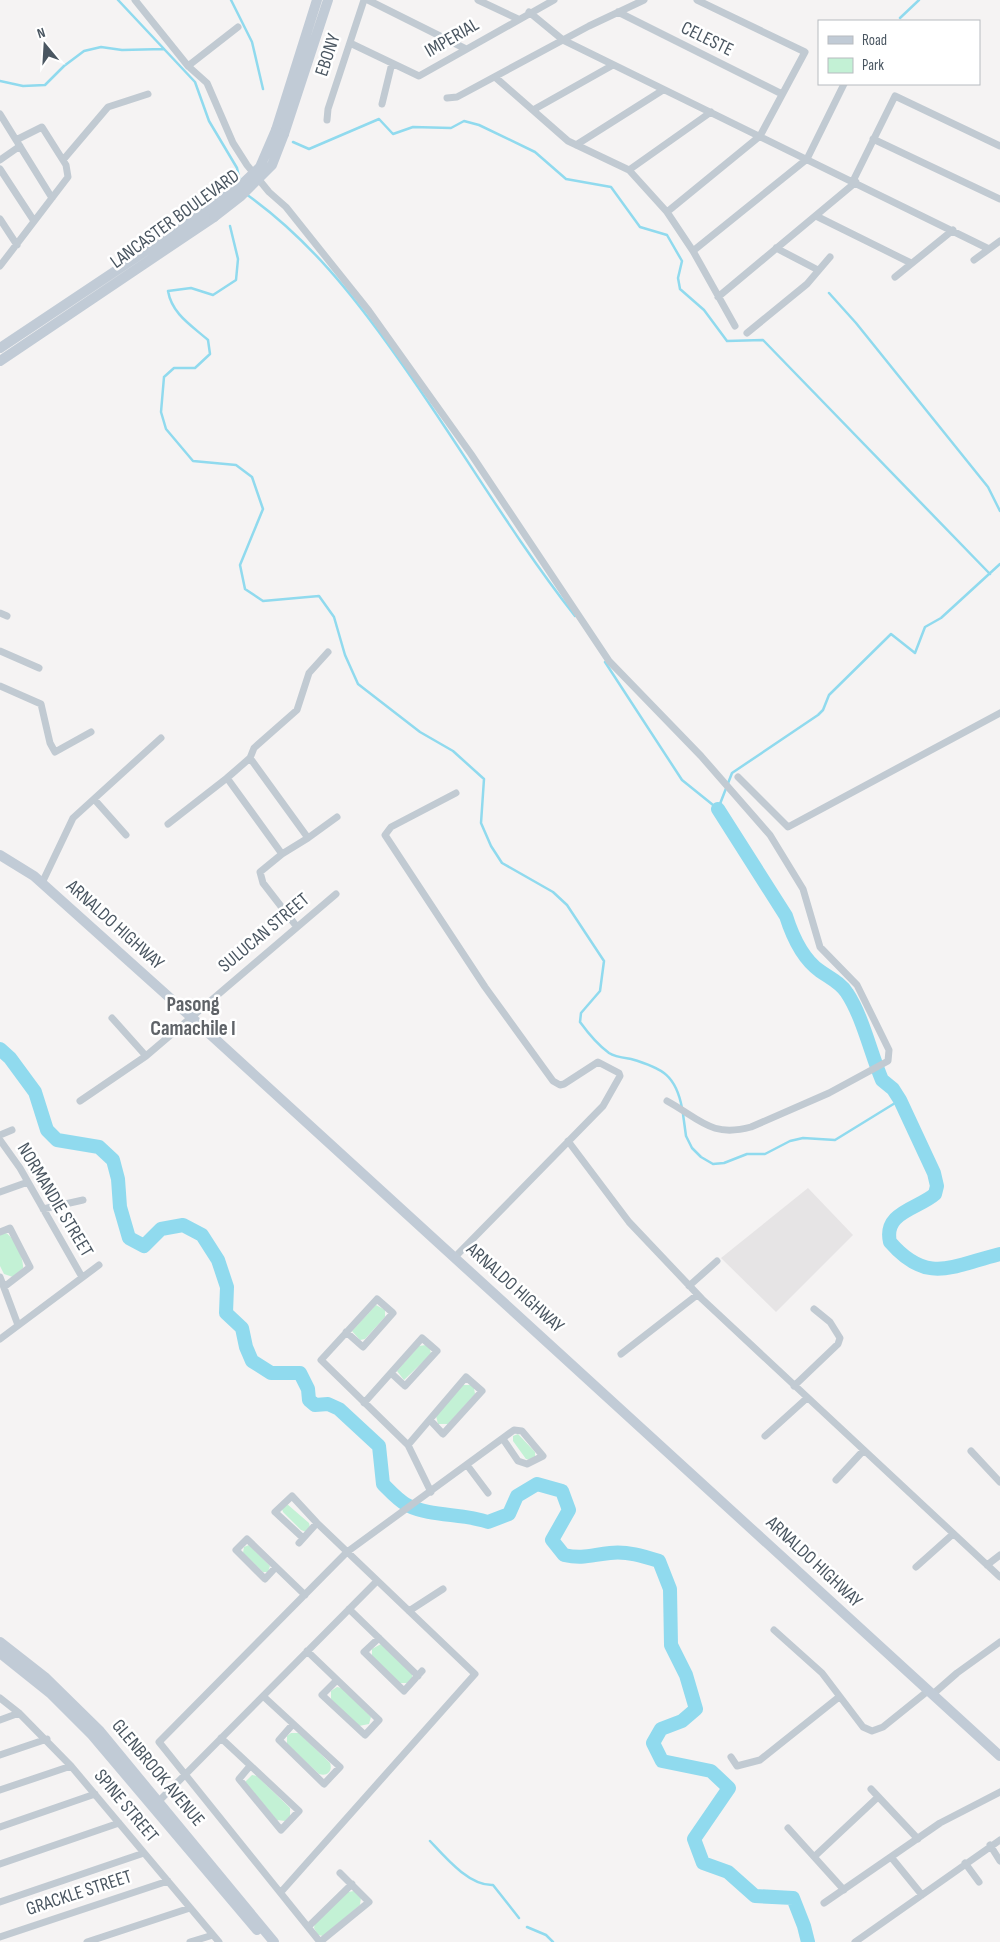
<svg xmlns="http://www.w3.org/2000/svg" width="1000" height="1942" viewBox="0 0 1000 1942" font-family="'Sofia Sans Condensed',sans-serif">
  <rect width="100%" height="100%" fill="#f5f3f3"/>
  <path fill="#e6e4e5" d="M808,1188L853,1235L776,1312L721,1258Z"/>
  <path fill="#c3f1d5" d="M6,1233C15,1238 24,1259 23,1268L13,1277L4,1274L0,1266V1234Z
    M376,1305L385,1310V1317L365,1339L360,1340L352,1331Z
    M426,1345L430,1349L431,1354L404,1380L397,1371L419,1346Z
    M463,1385H471L474,1388L475,1394L448,1424H438L436,1416Z
    M518,1434L535,1452V1458L531,1460L526,1459L513,1441V1436Z
    M287,1504L309,1523L310,1527L306,1532L301,1530L283,1512L282,1509Z
    M249,1545L270,1566L268,1572H263L243,1553L244,1547Z
    M381,1644L412,1674V1679L408,1683H400L372,1656V1649Z
    M337,1687L342,1688L371,1717L369,1724L359,1726L331,1699V1691Z
    M291,1733H299L330,1763C333,1771 327,1777 319,1774L287,1744V1736Z
    M252,1775L257,1776L290,1808V1816L285,1821L277,1820L245,1782Z
    M354,1891L361,1897L360,1905L323,1936L318,1935L314,1928L315,1923L348,1892Z"/>
  <g fill="none" stroke-linecap="round" stroke-linejoin="round">
    <path stroke="#90daee" stroke-width="2.5" d="M118,0L195,82L209,121L237,168L240,181
      M231,0L252,42L263,89
      M900,18L919,0
      M0,81L23,86L45,85L64,66L84,51L101,47L122,50L164,49
      M293,142L309,149L379,119L393,134L413,127L451,128L464,121L479,125L535,152L566,179L611,187L640,227L667,235L682,261L678,278L680,289L704,310L727,341L763,340L990,574
      M246,194C308,238 354,296 397,357C458,442 510,533 575,616
      M230,226L238,259L236,280L213,295L191,288L168,291C172,314 191,325 208,340L210,354L195,368H174L164,377L161,412L166,429L193,461L236,465L252,477L263,509L240,565L245,589L263,601L319,596L334,617L345,655L358,684L420,732L453,751L484,779L481,823L491,846L502,863L553,892L567,905L604,961L600,991L581,1013L580,1022C588,1033 598,1045 609,1053C615,1057 625,1058 631,1059C663,1068 676,1076 682,1108
      M829,293L856,323L988,487L1000,511
      M605,662L682,780L718,809L732,773L818,715L823,710L829,695L891,634L915,653L925,627L941,618L1000,564
      M683,1114L686,1136L692,1148L701,1157L713,1164L724,1163L747,1154H765L790,1141L803,1138L835,1140L900,1100
      M430,1841C445,1857 469,1886 493,1885L519,1918
      M527,1927L546,1935L553,1942"/>
    <path stroke="#90daee" stroke-width="14" d="M718,809L786,916C792,935 803,959 820,971C830,978 841,983 847,993C862,1015 871,1054 882,1080L893,1089L900,1100L934,1173L937,1186L935,1194C918,1209 883,1212 890,1242C927,1285 952,1266 1000,1254
      M0,1049L10,1058L35,1092L47,1130L57,1140L99,1147L113,1160L118,1179L120,1207L129,1238L144,1246L161,1229L183,1225L202,1235L218,1260L227,1287L226,1313L242,1328L246,1347L252,1361L271,1373H300L308,1389L309,1400L315,1405L328,1404L339,1409L379,1446L383,1484C390,1491 398,1500 407,1505C431,1517 462,1513 488,1522L509,1514L517,1496L537,1484L562,1491L569,1510L552,1540L564,1555C583,1559 591,1555 610,1553C627,1551 643,1556 659,1561L670,1589L671,1645L686,1675L696,1709L682,1721L661,1729L653,1743L662,1761L711,1771L729,1788L694,1839L703,1863L728,1872L755,1896L793,1898L804,1926L808,1942"/>
    <path stroke="#c1cad2" stroke-width="7" d="M135,0L188,66L207,83L233,143L247,165L269,192L286,207L369,311L471,454L609,661L701,756L770,835L803,889L820,947L857,985L889,1050L888,1061L829,1093L751,1127C711,1138 700,1119 667,1101
      M368,0L466,49
      M478,0L518,19
      M529,12L563,40L989,249
      M618,12L782,94
      M350,43L419,76L554,0
      M188,66L238,27
      M495,77L568,141L629,170L667,212L693,251L735,326
      M447,98L457,97L589,26L644,0
      M382,104L392,63
      M533,110L613,65
      M0,114L52,198
      M327,120L328,109L364,0
      M873,139L1000,199
      M576,145L663,90
      M0,160L20,146
      M63,160L108,107L148,94
      M0,169L34,221
      M629,170L711,112
      M853,181L895,96L1000,146
      M667,212L760,136L805,52L697,0
      M816,216L911,263
      M0,219L17,245
      M776,248L818,270
      M693,251L807,159L844,84
      M974,260L1000,241
      M0,266L68,177L66,165L42,127L16,140
      M895,277L953,230
      M718,297L856,182
      M747,333L807,284L830,257
      M0,613L7,616
      M0,651L39,668
      M0,686L41,704L50,743L55,752L91,732
      M250,758L227,778L282,854
      M738,777L788,827L1000,713
      M94,799L126,835
      M168,824L227,778
      M308,838L337,817
      M42,883L73,818L161,738
      M297,927L263,883L260,872L282,854L308,838L250,758L254,748L297,710L309,673L328,652
      M112,1018L146,1056L336,894
      M80,1101L146,1056
      M0,1135L12,1130
      M0,1140L20,1168L82,1277
      M568,1141L629,1222L702,1299L1000,1577
      M0,1192L28,1182
      M43,1209L83,1200
      M0,1232L10,1228L30,1267L4,1287
      M455,1257L603,1106L620,1076L619,1073L598,1062L564,1084L560,1085L553,1081L485,987L385,835L391,827L456,793
      M0,1277L18,1325
      M689,1286L717,1261
      M346,1332L363,1347L393,1313L377,1299L321,1360L408,1445L431,1492
      M0,1339L99,1265
      M621,1354L697,1295
      M794,1386L838,1344L840,1338L830,1322L814,1309
      M364,1403L422,1338L437,1351L405,1386L391,1373
      M765,1436L807,1398
      M408,1445L466,1377L482,1391L443,1434L430,1420
      M971,1451L1000,1482
      M467,1465L488,1493
      M836,1480L863,1451
      M299,1543L317,1523
      M987,1565L1000,1555
      M276,1567L265,1579L236,1550L247,1539L305,1595
      M916,1567L953,1534
      M349,1609L418,1676
      M409,1611L443,1589
      M774,1630L822,1673L863,1727L872,1731L883,1727L929,1690
      M379,1638L364,1652L404,1691L422,1671
      M307,1651L379,1720L365,1735L322,1695L337,1680
      M933,1694L957,1673L1000,1642
      M263,1696L340,1767L324,1784L279,1740L293,1724
      M0,1698L19,1713L71,1766L219,1942
      M0,1720L19,1713
      M221,1738L299,1811L281,1830L239,1779L250,1766
      M0,1755L47,1739
      M731,1757L737,1766L760,1760L839,1697
      M871,1789L918,1839
      M0,1790L71,1766
      M159,1801L377,1581
      M0,1827L95,1794
      M788,1828L844,1890
      M990,1845L1000,1861
      M815,1856L878,1797
      M891,1857L922,1895
      M965,1863L979,1882
      M0,1864L119,1823
      M340,1873L369,1902L320,1942L159,1742L347,1552L514,1430L522,1431L543,1456L527,1464L518,1461L503,1439
      M281,1892L475,1674L317,1523L292,1496L275,1512L303,1538
      M0,1902L144,1853
      M824,1903L940,1823L1000,1792
      M309,1926L352,1884
      M0,1937L168,1881
      M87,1942L190,1908
      M190,1942L213,1935
      M855,1942L1000,1840"/>
    <path stroke="#c1cbd6" stroke-width="10" d="M276,130L317,0
      M284,134L328,0
      M0,348L210,208
      M0,361L214,217
      M0,855L34,876L190,1016L1000,1756
      M0,1642L46,1678L99,1730L274,1942
      M0,1653L50,1693L92,1735L257,1930"/>
    <path stroke="#c1cbd6" stroke-width="10" d="M210,208L239,187L260,167L276,130
      M214,217L241,196L272,165L284,134"/>
  </g>
  <g text-anchor="middle" dominant-baseline="central" stroke-width="5" stroke-linejoin="round" paint-order="stroke">
    <g font-size="19" fill="#4a5661" stroke="#fff">
      <text transform="translate(452 38) rotate(-30)">IMPERIAL</text>
      <text transform="translate(707 39) rotate(26)">CELESTE</text>
      <text transform="translate(328 55) rotate(-72)">EBONY</text>
      <text transform="translate(175 219) rotate(-36)">LANCASTER BOULEVARD</text>
      <text transform="translate(115 925) rotate(42)">ARNALDO HIGHWAY</text>
      <text transform="translate(264 933) rotate(-40)">SULUCAN STREET</text>
      <text transform="translate(55 1200) rotate(59)">NORMANDIE STREET</text>
      <text transform="translate(515 1288) rotate(42)">ARNALDO HIGHWAY</text>
      <text transform="translate(814 1562) rotate(43)">ARNALDO HIGHWAY</text>
      <text transform="translate(158 1773) rotate(50)">GLENBROOK AVENUE</text>
      <text transform="translate(126 1806) rotate(50)">SPINE STREET</text>
      <text transform="translate(79 1893) rotate(-18)">GRACKLE STREET</text>
    </g>
    <g font-size="21" font-weight="bold" fill="#5f6368" stroke="#fff">
      <text x="193" y="1004">Pasong<tspan x="193" dy="24">Camachile I</tspan></text>
    </g>
  </g>
  <rect x="818" y="20" width="162" height="65" fill="#ffffff" stroke="#b7bbc0"/>
  <rect x="828" y="36" width="25" height="8" fill="#c1cbd6" stroke="#b7bbc0"/>
  <text x="862" y="45" font-size="15" fill="#4a5661">Road</text>
  <rect x="828" y="58" width="25" height="15" fill="#c3f1d5" stroke="#b7bbc0"/>
  <text x="862" y="70" font-size="15" fill="#4a5661">Park</text>
  <g transform="translate(45 45) rotate(342)" stroke="#ffffff" stroke-width="4" paint-order="stroke">
  <path d="M0-4L9 19L0 12L-9 19Z" fill="#4a5661"/>
  <text y="-8" font-size="14" font-weight="bold" text-anchor="middle" fill="#4a5661">N</text>
  </g>
</svg>
